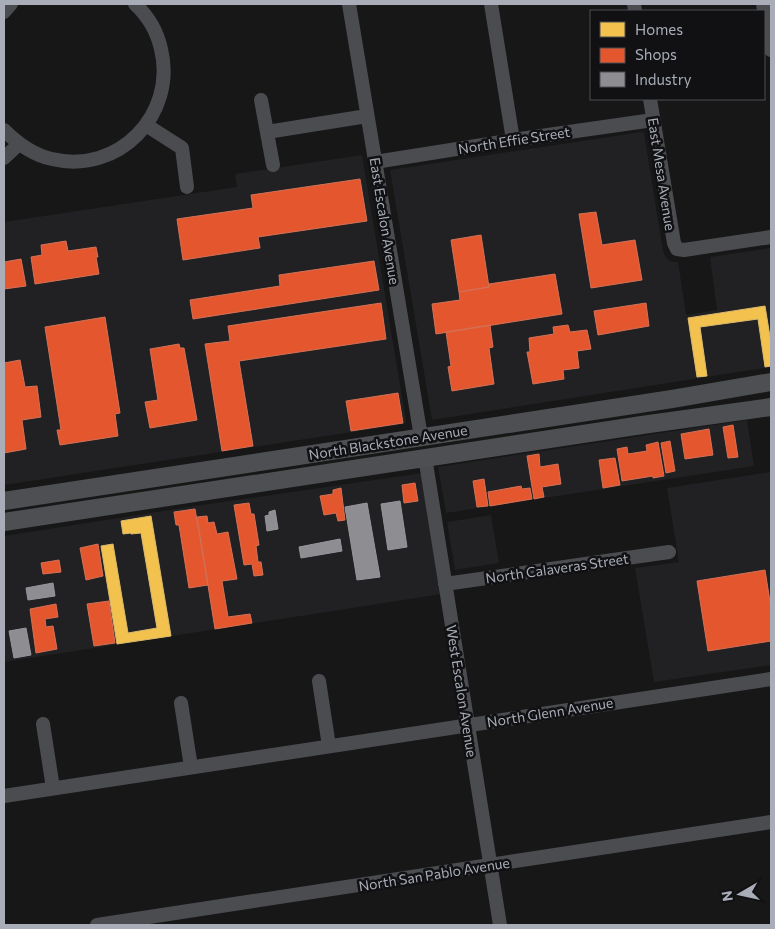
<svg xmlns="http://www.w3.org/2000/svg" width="775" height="929" viewBox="0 0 775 929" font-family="Commissioner,sans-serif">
  <rect width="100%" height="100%" fill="#171717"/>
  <path fill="#212123" d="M641,132L644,133L663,251L665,256L668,260L673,262H678L686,315L717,310L710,257L771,248V367L432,420L390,170Z
    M362,155L406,421L404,424L4,485V222L237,187L235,174Z
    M747,420L754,466L446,513L438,467Z
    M771,472V665L654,682L635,568L679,562L667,488Z
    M423,473L442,594L4,662V536L195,506Z
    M491,515L499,563L455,570L447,522Z"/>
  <path fill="#f2c14e" stroke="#dcbb6e" d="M765,306L771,343V366L765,367L758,319L700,327L707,376L697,377L688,318Z
    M151,516L171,636L117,644L101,546L113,544L128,633L157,628L141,533L131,534V533L123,534L121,521Z"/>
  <path fill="#e4572e" stroke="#d27157" d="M360,179L367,221L258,237L260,248L183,260L177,219L253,208L251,195Z
    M596,212L602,245L635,240L642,280L591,288L579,214Z
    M481,235L489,287L459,292L451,240Z
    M66,241L68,251L96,247L98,257H96L99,274L35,284L31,257L42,255L41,245Z
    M21,259L26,286L4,289V262Z
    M374,261L379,290L193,319L190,300L280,286L279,275Z
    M555,274L562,314L436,334L432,304L460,300L459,292L489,287V284Z
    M381,303L386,339L239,361L253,446L222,451L205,344L230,341L228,326Z
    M646,303L649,326L598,335L594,311Z
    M105,317L120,413L115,414L118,436L60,445L57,430H61L45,327Z
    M490,325L493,347L489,348L494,384L452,391L448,367L451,366L446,332Z
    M568,325L570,332L587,330L591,349L577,351L579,368L563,370L564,379L533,384L527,352H530L529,338L554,334L553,327Z
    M179,344L180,348H184L197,420L150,428L145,402L158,400L150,349Z
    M20,360L25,387L37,386L41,417L22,420L26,449L4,453V363Z
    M398,393L403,423L351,431L346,401Z
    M733,425L738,457L728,458L723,427Z
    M709,429L713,455L685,459L681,434Z
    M670,441L675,471L666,473L661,443Z
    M658,442L664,476L653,478V476L622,481L617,449L627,447L628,454L647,451L646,445Z
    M539,454L540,467L558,464L561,484L542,487L544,497L534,499L527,456Z
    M615,458L620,485L603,488L599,460Z
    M484,479L488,506L477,507L473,481Z
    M415,483L418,501L404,503L402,485Z
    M521,486L522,489L530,488L532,499L490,506L488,492Z
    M341,488L345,520L338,521L336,513L324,515L320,496L333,494V490Z
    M249,503L251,514H254L259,545L256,546L258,562H261L263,575L254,576L252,564L244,565L234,505Z
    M195,509L208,585L189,588L179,525H176L174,512Z
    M207,516L208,523L214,522L217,534L228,532L237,579L222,581L228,617L250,614L252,623L215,629L197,517Z
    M98,544L103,576L86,580L80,548Z
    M59,560L61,572L43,574L41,563Z
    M765,570L771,608V641L708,651L697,581Z
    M109,601L115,643L94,646L87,604Z
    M56,604L58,617L45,619L46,627L53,626L57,649L36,653L30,609Z"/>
  <path fill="#8d8d92" stroke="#95979d" d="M400,501L407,547L388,550L381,504Z
    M367,503L380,577L357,580L345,507Z
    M275,510L278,529L267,531L265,516L269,515V512Z
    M340,539L342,551L301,558L299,547Z
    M53,583L55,596L28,600L26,588Z
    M26,628L31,655L14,658L9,631Z"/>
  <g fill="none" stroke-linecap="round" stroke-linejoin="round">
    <path stroke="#4b4c50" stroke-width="14" d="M349,4L421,437
      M491,4L513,140
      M634,4L635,11
      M763,4L771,50
      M4,12L11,4
      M650,99L674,243L677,249L684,250L771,237
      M261,100L273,165
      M146,125L182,148L187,187
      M4,130C17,143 33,155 52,159C118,175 177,115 161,49C157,31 148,16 135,4
      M267,132L367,116
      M4,158L19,144
      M375,162L513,140L653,120
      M425,457L500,925
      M445,584L669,552
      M319,681L329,746
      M181,703L191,767
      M43,724L53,788
      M4,796L771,679
      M97,925L771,822"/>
    <path stroke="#4d4f52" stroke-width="18" d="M4,501L672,399L771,382
      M4,522L642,425L771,407"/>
  </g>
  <g text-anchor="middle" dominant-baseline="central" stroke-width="5" stroke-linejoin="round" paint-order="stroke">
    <g font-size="14" fill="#a8adb8" stroke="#111113">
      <text transform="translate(514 140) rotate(-9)">North Effie Street</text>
      <text transform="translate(662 174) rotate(81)">East Mesa Avenue</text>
      <text transform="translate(385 221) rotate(81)">East Escalon Avenue</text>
      <text transform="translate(388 442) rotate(-9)">North Blackstone Avenue</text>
      <text transform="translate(557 568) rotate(-8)">North Calaveras Street</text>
      <text transform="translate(462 691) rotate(81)">West Escalon Avenue</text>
      <text transform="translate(550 712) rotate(-9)">North Glenn Avenue</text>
      <text transform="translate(434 874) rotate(-9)">North San Pablo Avenue</text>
    </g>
  </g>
  <rect width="775" height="929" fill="none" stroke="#a8adb8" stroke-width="10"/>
  <rect x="590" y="10" width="175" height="90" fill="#111113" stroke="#4d4f55"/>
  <rect x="600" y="22" width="25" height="15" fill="#f2c14e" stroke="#4d4f55"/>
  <text x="635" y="35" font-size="15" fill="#a8adb8">Homes</text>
  <rect x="600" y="48" width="25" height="15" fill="#e4572e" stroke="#4d4f55"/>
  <text x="635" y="60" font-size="15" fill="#a8adb8">Shops</text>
  <rect x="600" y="72" width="25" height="15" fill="#8d8d92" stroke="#4d4f55"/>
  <text x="635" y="85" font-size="15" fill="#a8adb8">Industry</text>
  <g transform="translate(740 894) rotate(261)" stroke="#111113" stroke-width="4" paint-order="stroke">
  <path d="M0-4L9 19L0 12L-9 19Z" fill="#a8adb8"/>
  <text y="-8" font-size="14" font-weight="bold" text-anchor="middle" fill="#a8adb8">N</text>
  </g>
</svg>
